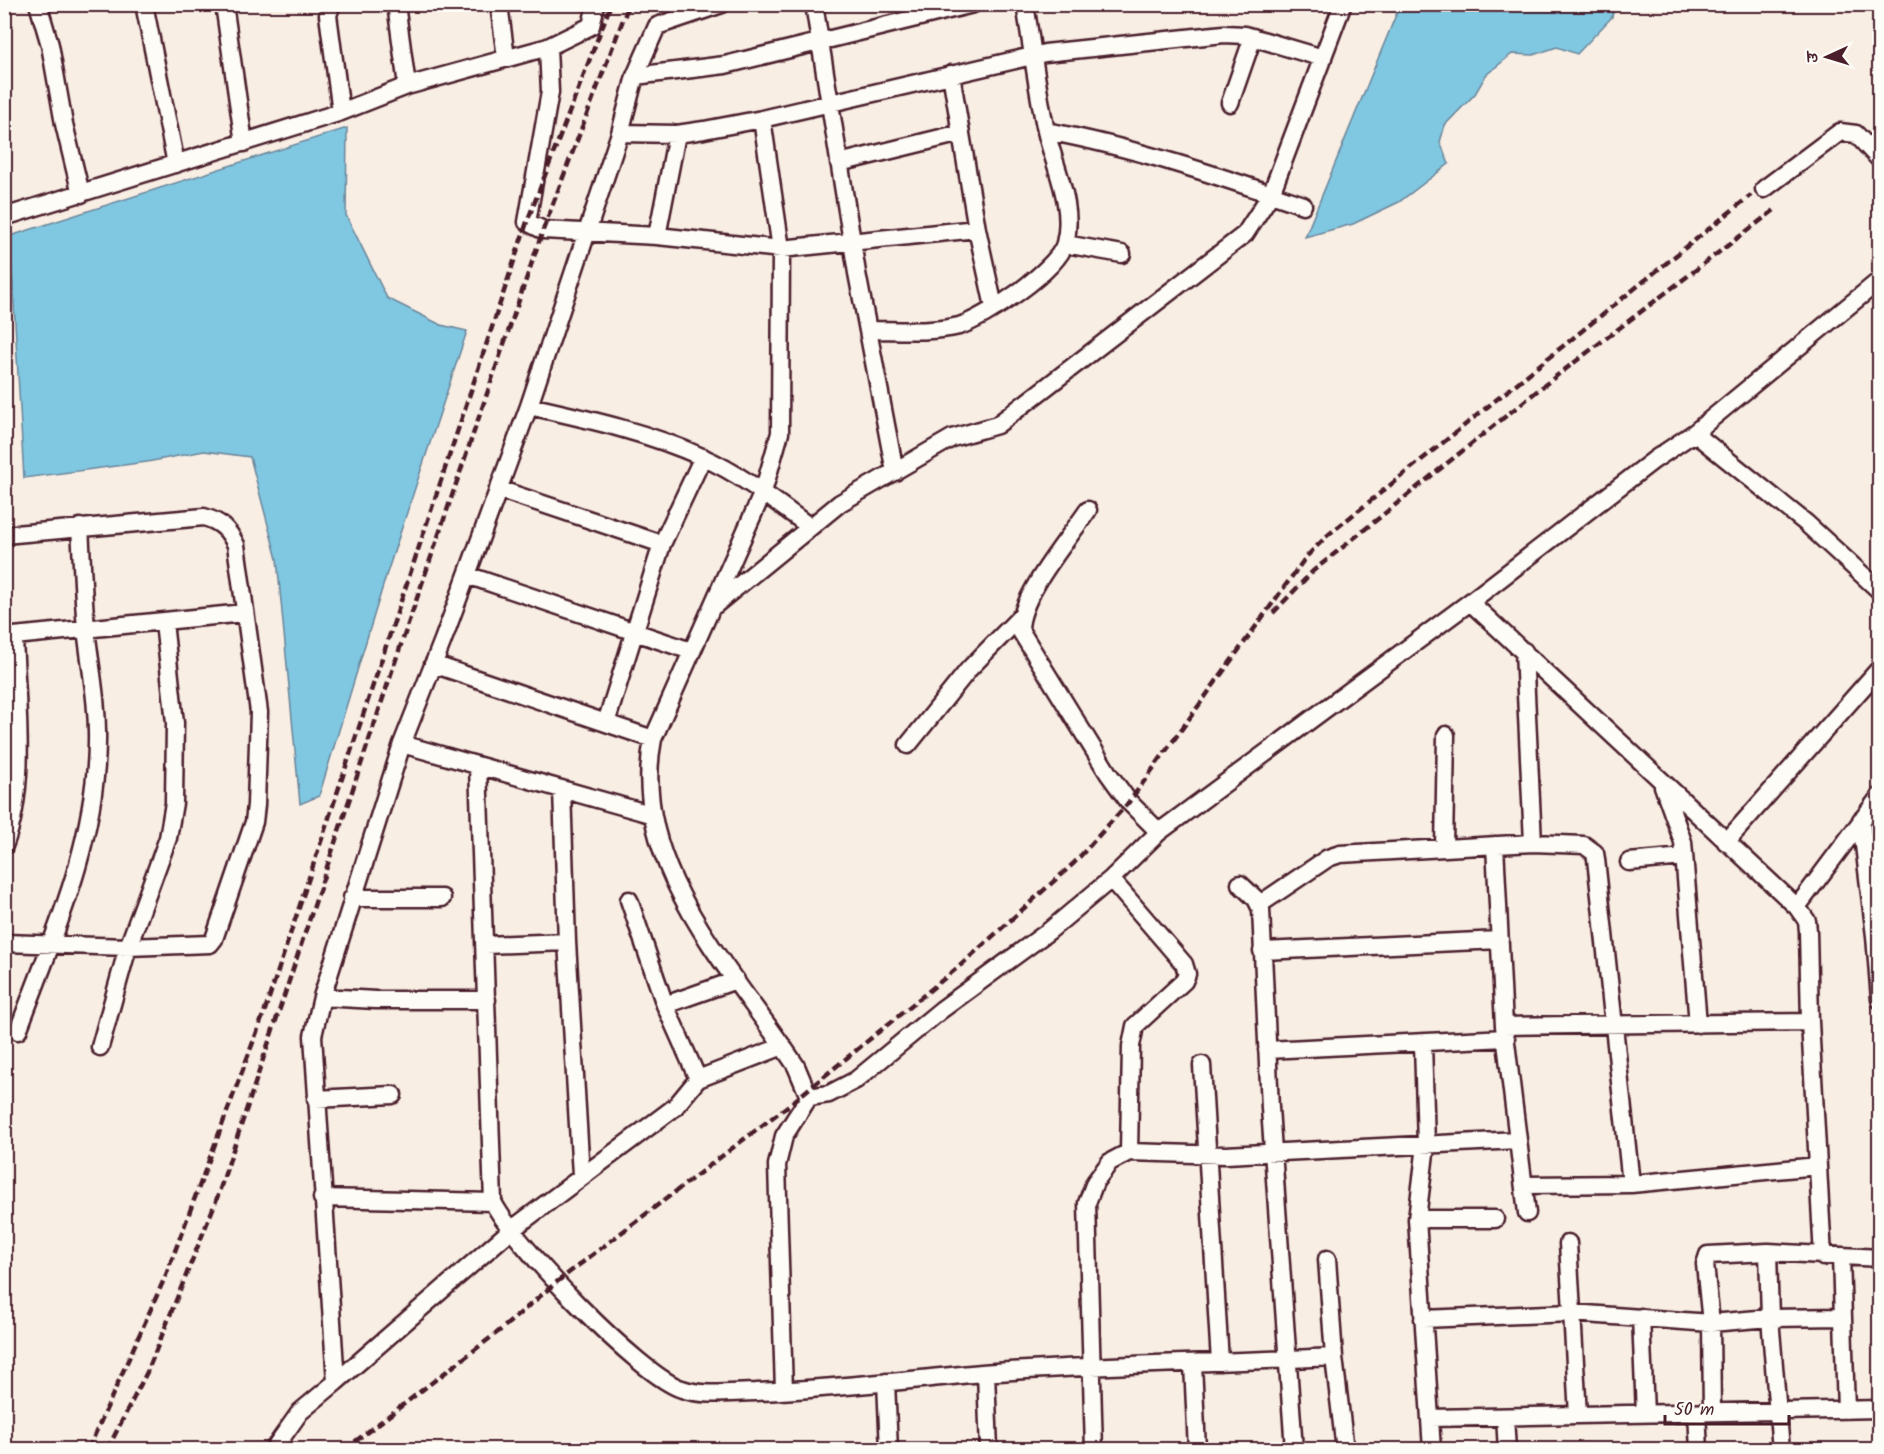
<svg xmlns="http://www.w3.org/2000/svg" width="1884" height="1454" viewBox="0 0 1884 1454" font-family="Kalam,'Playpen Sans Deva',sans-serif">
  <rect width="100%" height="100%" fill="#f8eee4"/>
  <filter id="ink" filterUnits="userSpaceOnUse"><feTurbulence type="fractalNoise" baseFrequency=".0167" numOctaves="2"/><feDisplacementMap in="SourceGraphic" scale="12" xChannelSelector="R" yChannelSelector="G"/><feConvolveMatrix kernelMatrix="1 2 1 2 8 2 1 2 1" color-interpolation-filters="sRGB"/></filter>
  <g filter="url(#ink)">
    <path fill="#80c7e1" stroke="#6a8498" stroke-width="1.5" d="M1400,5H1615L1612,17L1577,54L1557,47L1533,55L1512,54L1486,75L1475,94L1445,125L1440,142L1449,164L1399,202L1353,224L1305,237Z
      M347,128L346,215L387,298L441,325L467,331L386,576L319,796L300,804L277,559L250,457L204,451L147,462L24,478L10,236Z"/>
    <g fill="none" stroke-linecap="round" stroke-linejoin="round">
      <g stroke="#4a1f2b" stroke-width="21">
        <path id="minor" d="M38,4L50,45L64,124L81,194
          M144,4L176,164
          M224,4L244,143
          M332,4L328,15L341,112
          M396,4L407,86
          M499,4L506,58
          M814,4L857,273L895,472
          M548,47L550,92L527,222L543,230L657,236L781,249L977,229
          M951,74L977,229L994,307
          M635,76L725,65L973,4
          M1230,103L1253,37
          M762,119L781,249L780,433L763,492L653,739C628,865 732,969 796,1066L809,1097L784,1136L777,1165L784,1391
          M1046,131C1133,147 1219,176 1303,205
          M620,133L677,134L704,130L762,119L1045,53L1224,34L1245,35L1323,58
          M839,163L961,133
          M1764,189L1840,132L1856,134L1880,160
          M4,217L341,112L407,86L548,47L591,26L596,4
          M657,236L677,134
          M1065,244L1122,254
          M868,330C897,330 930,333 959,326C984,319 1059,269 1065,243C1075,206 1054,166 1046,131C1037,90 1032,46 1025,4
          M529,406C587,419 647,432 702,457C741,474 776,502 810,527
          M1694,433L1806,523L1880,591
          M498,489L662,544
          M1088,510C1068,540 1020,595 1020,630L1108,773L1129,802L1159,832
          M4,535L204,517C221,522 228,529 236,545L259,712L256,805L254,822L214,939L210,944L128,947L4,943
          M467,575L691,651
          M1470,602L1797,907L1880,796
          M715,605L840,503L952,438L997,425L1245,234L1271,194L1343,4
          M4,637L244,613
          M1524,651L1533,843
          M433,664L653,739
          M606,723L662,544L703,457
          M402,744L650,814
          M908,745L969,669L1020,617
          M478,766L493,1202C513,1243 640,1376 682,1389C705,1397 733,1392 756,1392C832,1389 907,1380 982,1373C1099,1364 1217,1363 1334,1357
          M1663,786L1683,842L1698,1024
          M562,789L567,942L581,1175
          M1861,820L1875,936L1880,1000
          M1726,842L1880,668
          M1495,845L1504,1026L1527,1213
          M4,846C28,785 16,702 14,636
          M1444,848L1446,735
          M1629,862L1684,857
          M1111,879L1184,964L1187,974L1184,981L1135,1026L1131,1046L1129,1152
          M1240,884L1256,899L1261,909L1270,1108L1294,1450
          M352,898H442
          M629,900L665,1005L698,1079
          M1260,904L1328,858L1340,854L1533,843L1584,845L1595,853L1596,859L1631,1184
          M1797,907L1807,921L1808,931L1810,1022L1823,1257
          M485,945L567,942
          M1262,951L1500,940
          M322,997L376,1000H487
          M665,1005L736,980
          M1504,1026L1810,1022
          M18,1031C53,937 96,844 97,742C98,703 90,666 86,628C83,594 82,561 80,527
          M1423,1043L1426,1145L1417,1219L1432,1450
          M100,1047L128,947L168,838L174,803L175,723L164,622
          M1267,1050L1506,1038
          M1202,1065L1220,1362
          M809,1097L829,1094L856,1080L941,1010L1049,931L1111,879L1159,832L1470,602L1654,460L1694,433L1880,280
          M316,1099L393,1095
          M1524,1185L1631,1184L1818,1166
          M322,1198L493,1202
          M1417,1219H1495
          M1568,1243L1578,1415
          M1768,1252L1770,1318L1781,1450
          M1841,1257L1846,1410
          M1327,1259L1334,1357L1345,1450
          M1641,1317L1645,1414
          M1423,1319L1572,1313L1711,1323L1770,1318L1843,1317
          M1193,1364L1197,1450
          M986,1373L989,1450
          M336,1382L511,1230L675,1107L698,1079L783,1046
          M886,1382L889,1450
          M1712,1412L1711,1323L1705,1264L1708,1255L1768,1252L1880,1258
          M1697,1413L1699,1450
          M1505,1417L1507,1450
          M1430,1418L1880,1409
          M273,1450L300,1412L336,1382L313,1036L322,997L402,744L443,640L529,406L620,133L635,76L657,26L722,4
          M1094,1450L1087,1203L1095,1182L1110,1162L1129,1152L1226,1155L1518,1140"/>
      </g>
      <use href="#minor" stroke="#fdfcf7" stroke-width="16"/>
      <path stroke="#4a1f2b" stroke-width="4.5" stroke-dasharray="9 4.5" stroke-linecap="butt" d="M1273,613L1313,571L1542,387L1777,208
        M88,1450L166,1275L264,1013L527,222L611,4
        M107,1450L148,1370L216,1201L390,677L543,230L629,4
        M344,1450L498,1332L558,1281L789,1105L962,964L1074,863L1129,802L1306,557L1328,535L1751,195"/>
    </g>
  </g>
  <rect width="1884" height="1454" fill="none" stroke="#fdfcf7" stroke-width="24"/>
  <rect x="12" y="12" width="1860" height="1430" fill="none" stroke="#4a1f2b" stroke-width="2" filter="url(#ink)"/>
  <g transform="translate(1827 57) rotate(266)" stroke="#fdfcf7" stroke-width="4.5" paint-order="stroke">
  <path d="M0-4.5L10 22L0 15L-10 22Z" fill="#4a1f2b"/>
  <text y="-9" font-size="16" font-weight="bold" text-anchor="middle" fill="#4a1f2b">उ</text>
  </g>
  <path d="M1665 1415v9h124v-9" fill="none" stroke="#4a1f2b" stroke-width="3"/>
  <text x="1674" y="1415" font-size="18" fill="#4a1f2b" stroke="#fdfcf7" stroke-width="4.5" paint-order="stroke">50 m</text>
</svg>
